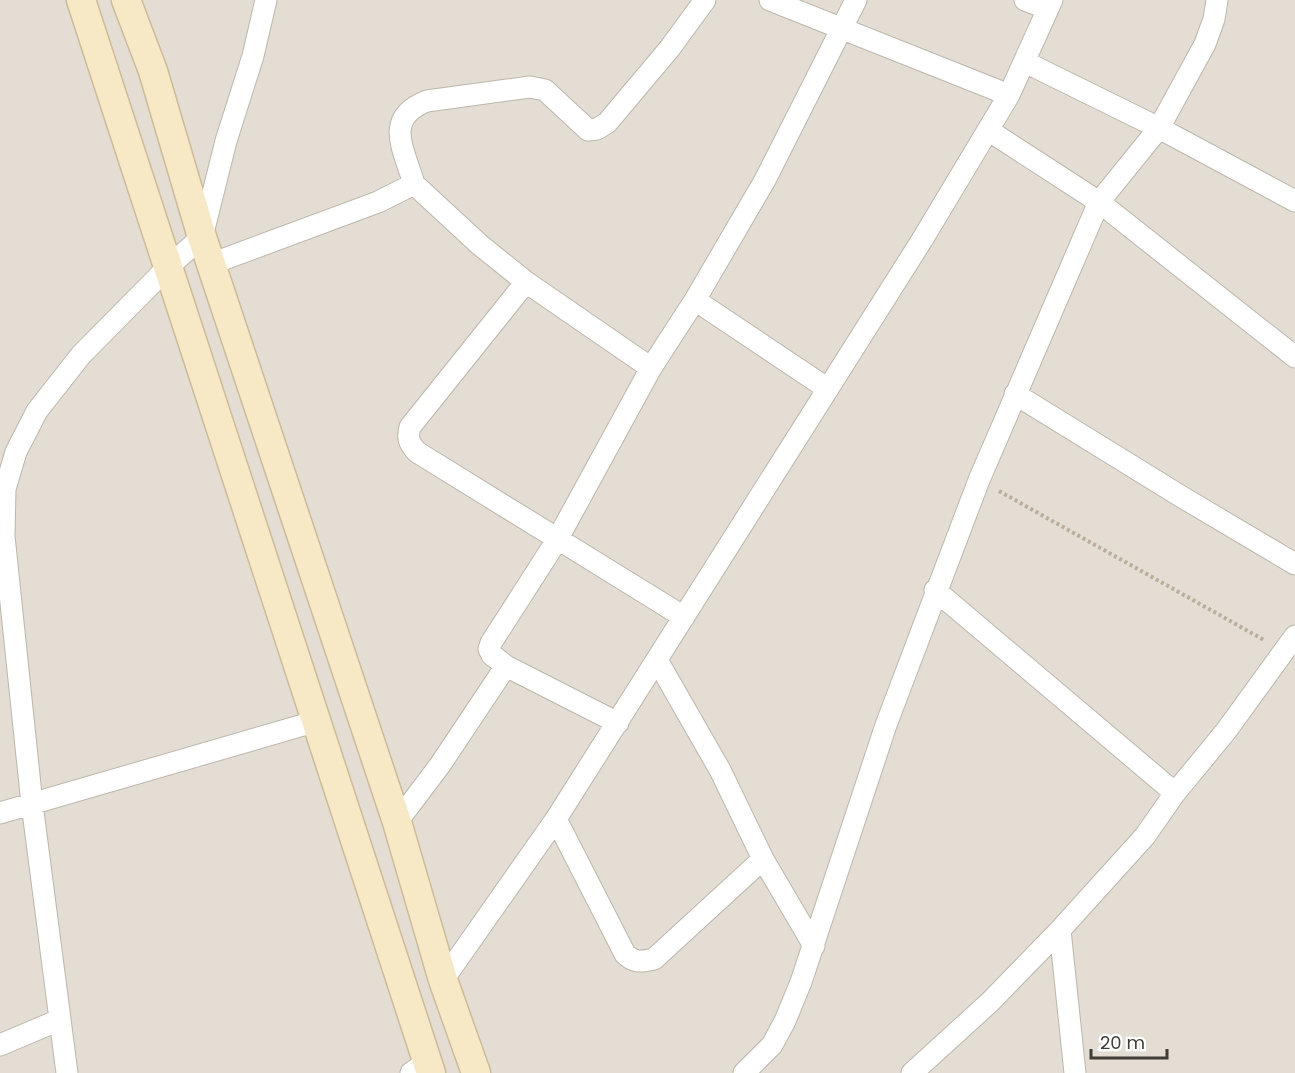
<svg xmlns="http://www.w3.org/2000/svg" width="1295" height="1073" viewBox="0 0 1295 1073" font-family="Poppins,sans-serif">
  <rect width="100%" height="100%" fill="#f0ece4"/>
  <path fill="#e3ddd3" d="M0,0H1295V1073H0Z"/>
  <g fill="none" stroke-linecap="round" stroke-linejoin="round">
    <g stroke="#bdb6ab" stroke-width="23">
      <path id="street" d="M770,0L1009,95
        M1025,0L1048,9
        M1025,62L1159,128L1295,201
        M988,130L1099,202L1295,357
        M414,184C404,149 383,118 427,101L530,87L545,90L588,130L597,129L607,123L670,48L705,0
        M211,264L378,202L414,184L480,245L526,282L651,368
        M526,282L410,427C407,439 409,443 417,452L684,617
        M695,300L828,389
        M1015,394L1182,497L1295,564
        M935,590L1175,793
        M657,660L720,770L763,859L814,946
        M618,723L506,666L492,655L489,649L491,643L557,540L651,368L695,300L765,180L856,0
        M0,813L317,721
        M556,819L625,954C634,963 641,962 654,959L763,859
        M397,822L440,765L506,666
        M1060,930L1075,1073
        M443,980L556,819L922,240L1009,95L1052,0
        M0,1045L59,1020
        M67,1073L32,804L4,536L5,489L16,452L37,411L81,355L168,267L202,237L226,141L253,56L266,0
        M411,1073L427,1062
        M744,1073L772,1045L785,1021L801,982L886,725L979,480L1099,202L1159,128L1205,44L1214,19L1217,0
        M912,1073L990,1002L1060,930L1145,836L1175,793L1226,731L1295,636"/>
    </g>
    <g stroke="#cbbb98" stroke-width="31">
      <path id="secondary" d="M81,0L431,1073
        M126,0L153,71L202,237L397,822L443,980L476,1073"/>
    </g>
    <path stroke="#baad9b" stroke-width="4" stroke-dasharray="3 3" stroke-linecap="butt" d="M999,491L1264,640"/>
    <use href="#street" stroke="#fff" stroke-width="21"/>
    <use href="#secondary" stroke="#f8e9c6" stroke-width="28"/>
  </g>
  <path d="M1091 1049v9h76v-9" fill="none" stroke="#413c35" stroke-width="3"/>
  <text x="1100" y="1049" font-size="18" fill="#413c35" stroke="#ffffff" stroke-width="4.5" paint-order="stroke">20 m</text>
</svg>
